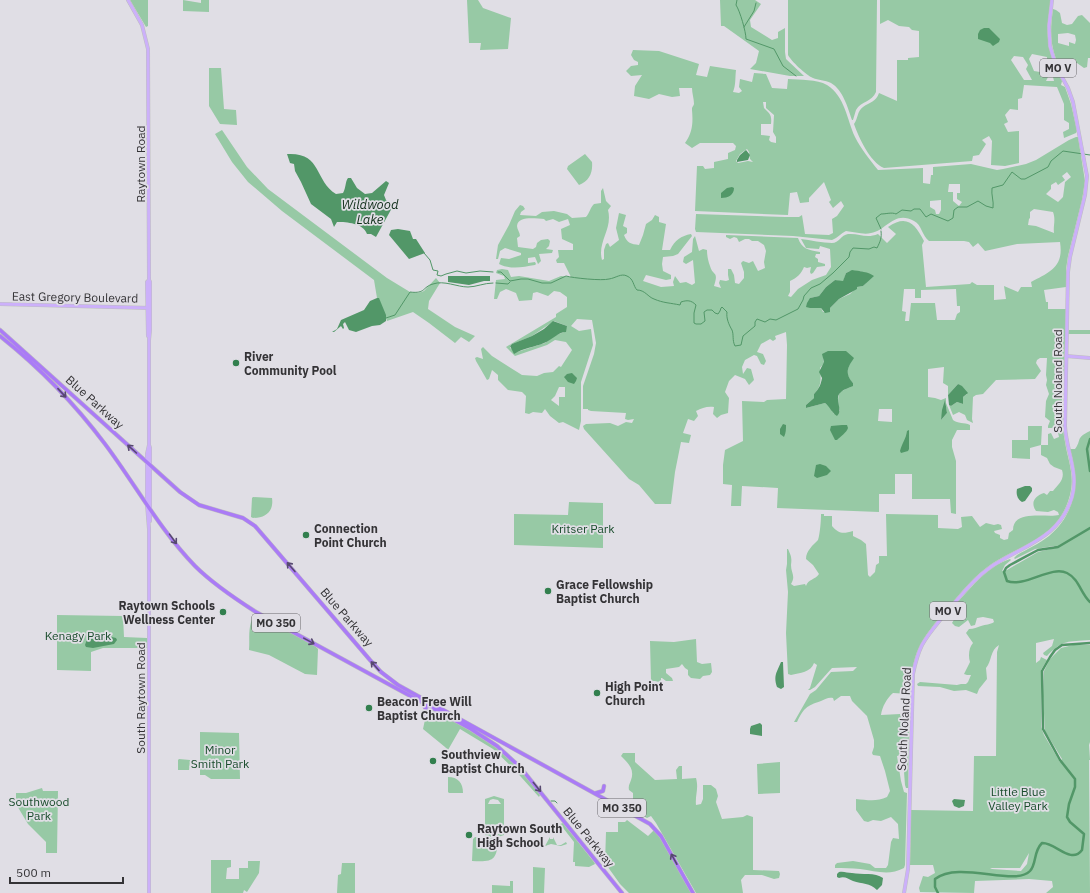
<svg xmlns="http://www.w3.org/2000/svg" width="1090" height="893" viewBox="0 0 1090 893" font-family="'IBM Plex Sans',sans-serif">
  <rect width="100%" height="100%" fill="#e0dee5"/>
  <path fill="#97c9a5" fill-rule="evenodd" d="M130,0H148V26L146,27Z
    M183,0L201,3V0H209V12L183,11Z
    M467,0H478L483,8L511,18L508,49L480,50L481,43H469Z
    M720,0H755L761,4L750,20L751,27L772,40L778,38V32L785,28V52L786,59L804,76H790L750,69L756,63L759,51L724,26H721Z
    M788,0H877L876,92C872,102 861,101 856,110C855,113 854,117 853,120H852C848,108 843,90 831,83C825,80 818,80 813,78C806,75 791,61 788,55Z
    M880,0H1051C1047,26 1045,39 1054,64L1047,65V57L1032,54L1029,59L1034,71L1040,72L1045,77H1048L1046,81H1054L1052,73L1057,71L1062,81L1061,85L1065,87L1071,104L1077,131L1076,133L1064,138L1063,132L1069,129V123L1064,120V104L1057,87L1024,85L1022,98L1018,99V110L1010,109L1005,115L1008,122L1004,124L1008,132L1019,131V163L1005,166L991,165L992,141L989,136L982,140L986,144L979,155L973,156L972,161L884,168C870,162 859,138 854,124C858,119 857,111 863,107C870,102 876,102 879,93L897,101V60H908V58L919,57V31L912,30L909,27L899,26L888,20L880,24ZM1014,56L1023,57L1028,65L1026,69L1032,80H1024L1011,60Z
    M1053,9L1056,10L1060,13L1062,23L1067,25L1072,24L1078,16L1082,15L1090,23V58H1088L1087,67L1084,68L1077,63H1072L1068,66L1063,75C1051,50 1049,38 1053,9ZM1068,33L1075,35L1076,40L1075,44L1069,42V46L1058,43V34Z
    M633,50L659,51L699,64L696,75L707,77L710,66L736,70C735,78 736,85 733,92L739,93L742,91L739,87L740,79L752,82L754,73L766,74L772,88L787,89L788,79C800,80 817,79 827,85C845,96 847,120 855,137C861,149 870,160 878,170L923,168V183L930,184L931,175H933V167L971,164L997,170L1003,169L1026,164L1036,160L1069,140L1076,137H1078L1085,181L1082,200L1068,256L1066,269V287L1044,290L1046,302H1048V309H1066L1064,372L1063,376L1058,383L1057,393L1062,398V401L1056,402C1056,408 1057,411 1063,414C1063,424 1063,433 1065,442C1068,461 1075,475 1070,495C1059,537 1025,543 993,563C975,575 962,591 948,608C936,622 924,635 917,652C912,666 910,680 910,694L893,693C887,698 882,707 881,715L900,714L903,725L909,728L908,788H906L905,785L903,759L901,755L897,756L901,781L904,792L907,793L905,865L904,868C889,876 876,871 860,869C852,868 843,868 835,868V865L837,863L853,861L870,864L875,868H886L888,865L891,842L893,838L899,839L898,824L891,817L881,821L873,820L868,822L864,821L856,810V799C867,800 877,802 887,797L890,791L885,771L880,756L873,755L872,753L874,747V740L867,716L852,701L850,696H841L834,701L833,698C828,697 826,699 821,701C806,706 804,708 797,722H794L810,694L816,690L831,672L853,671L857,667L832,668L815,687L810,690H808L810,688L817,665L814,663C811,672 800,673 791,675L788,674L786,633L788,592L786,570L787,564V549H788C791,556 792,557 791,565C791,573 796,576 791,584L794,586L805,584L806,586C808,579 815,580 819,574L813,565L806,559C806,551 813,545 818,540C820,533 821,521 821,514H824V516H832V526C839,534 843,534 853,531V536L861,540L866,544L868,575L870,577L875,572L876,565L879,563V556H887L886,514L938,515V528L958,529L962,527L961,517L972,516L980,527L986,523L994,525L998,524L1001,525L1002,529L994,531L995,533L1000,535V538L1004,540L1008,539L1009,533L1013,530C1013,509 1047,518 1059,515L1058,512L1054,510L1048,512L1036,511C1030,502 1035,496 1044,493L1047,495L1050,491H1053C1059,484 1065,479 1062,470L1054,467L1050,464L1047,458L1041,455V445L1030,448V459L1012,458V440H1028V426H1042L1041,445H1048V434L1051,433L1054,439L1059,437L1057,428H1048V426L1050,421L1045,417L1046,401L1049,394L1046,385L1047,380L1046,375L1047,358H1040L1037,360L1036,363L1041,371L1035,379L996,380L983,394L976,395L973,397L972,419L973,423L967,420L965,415L959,412L953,415L949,405L951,406L957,402L963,404V397L967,394L958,384L948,395V386L943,383L944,367L928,369V397L935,398L941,400L946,398V403L953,420C958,424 964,422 970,425V430H957L952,440V447L956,461V514L951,513L950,499H912V474H895V494H879V512L777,508L778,488L742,486L741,506H731L732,485L723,484V465L725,450L743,441L742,401L764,402L767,400L786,399L787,345L786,332L775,336L776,339L773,341L770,339L761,344L757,352L763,354L766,361L764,365L761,364L757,356L754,355L745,360L742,367L743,374L747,368L751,369L754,380L749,385L745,379L735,375L729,381L725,392L729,398L728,413L721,415L717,418L713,414L714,407C707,406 702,408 696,411L698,416L694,421L688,419L683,433L691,435L689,443L681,442L675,472L671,504H655L639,485L629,479L584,429L583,426L586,424L610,423L618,426L626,422L632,423L634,419L628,420L625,419L626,413L591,411L588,410V409H583V386L594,354L596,343L592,320L577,319L571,326L579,331L591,329L593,345L581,382V421L579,430L563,422L559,423L550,416L545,409L542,413L533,412L529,414L525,413L526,396L522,392L508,390L498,380V375L492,370L489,379L487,380L476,361L475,358L477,357L483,359L481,349L483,347L492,356L522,375L537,376L544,373L553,372L559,366L561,367L572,350L566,342L555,340L547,345L515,356L506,347L556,317V314L567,307V297L560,292L554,291L548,296L537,292L533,293L532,300L519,301L516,293L506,289L500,292L497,299H494L496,280L505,279L504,276L496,273L497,270L502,269L508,270L511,277L519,276L549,281L561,276L571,277L564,263H557L556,260L559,257L558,250H573V244L562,239L561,229L570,225L568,219L559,222L553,219L546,221L544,219C537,219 518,215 517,226C517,229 520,233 520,236L517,238L518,247L533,249L536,247L537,243L541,240L548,239L550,241L549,246L546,249L553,250L552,253L539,254L541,261L538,264L535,257L528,258V263L535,262L536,264L535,265C523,267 511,270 499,264L501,258L509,259L521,255V253L505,248L500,251L498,259H496L498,245L509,225L515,211L520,205L523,206L525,209L521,212L520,215L536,216L542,212L554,211L567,214L572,218L586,217C590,212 590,208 594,204L601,203V191L603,188L606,201L611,206L608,210C613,229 597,242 602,260L604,259V250L606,244L608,243L610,247L619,240L616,228L619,213L626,215L623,226L627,228V233L624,235C627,243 631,244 639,245L643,235L646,224L652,220L655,215L659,217V222L666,224L662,250H670C675,240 681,236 691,234L692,236L678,254L673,256L663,257L662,264L663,271L671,275V279L666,280L646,275L643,281L661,287L674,286L673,282L675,276L680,283L686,282L692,285L695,283L693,260L686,264L683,262L684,257L692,252L693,239L695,236L699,251L703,249L707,250C707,255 708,261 710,266C713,277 719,270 714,286L721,288L719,283L720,280L726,281L729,280L728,275V269H731L734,275L735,283L739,284L744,278V272L741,263L743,261L749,263L753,261L758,271L765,268L764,262L766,251L764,245L758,241H752L749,239H745L739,242L737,238L734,237L730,239L726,237V235L798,238C802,249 808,250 820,252V254H816L815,257L818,259V262L825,264V266L817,267L813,273L811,274L810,272L811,267L807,268L804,267C801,274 797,278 790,281V292L788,296L791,297L798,289L812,280L826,275L831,267L830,249L820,246L819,249L806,248L801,239C810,240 823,243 832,243C839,243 841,235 848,234C859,233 866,239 878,234L887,243L896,234L888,227C907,214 915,224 924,241L922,245L926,287L970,284L972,282L977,285H994V300L1006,299L1004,286L1018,292L1021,287H1032L1031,282C1050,272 1064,267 1060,242L1017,244L985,251L978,243L973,247L969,242L964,241H929C922,236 922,225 914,221C894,210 886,231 871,233C864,235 854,232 846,231C841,233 838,238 832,240L793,236L696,232L695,229L696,214L785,217H799L802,215L805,234L829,235L833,233L832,219L837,216L844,206L841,201L833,208L829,202L831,200L824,182L809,198V202L800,203L797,192L790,193L788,215L695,211L697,166H703L705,169L714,168V162L728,159V153L735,150L736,146L733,143H700L692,148L685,143C693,132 693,122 692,110C692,106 693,107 694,104C694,99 692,93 692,88H679L680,96L672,97L659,94L649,99L634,96L635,86L642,75L631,76L626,71L631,66L638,65V62L634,60L631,55ZM763,102H766V108L774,115L773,132L776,137V143L771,142L769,140L770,136L761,135V124H771C772,115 770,114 764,108ZM747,149L749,152L750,159L753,162L748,161L738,163L736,161L740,154ZM1067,172L1071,177L1065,182L1063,197L1058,202L1046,194L1051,189V185L1056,182L1058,185L1065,180L1062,176ZM949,184H960V193H957V199L962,202L959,206L953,201V192H948ZM941,200V210L939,214H936L935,210L930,207V201ZM1034,209L1053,212C1056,220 1053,225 1054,233L1036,226L1028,225L1029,219L1030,218V212ZM850,271H861L866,283L863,286L857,287L850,294L839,299L830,308V312H823L821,308L810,298L819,296L826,287L835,280L843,282L846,273ZM904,289H915V298H921V290L956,289L957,306H960V312L957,314L955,320H937L935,303H911L909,321H905L906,312L902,311ZM554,321L567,326L564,332L554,336L545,343L517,352L510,348V345L532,336ZM823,358L851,362C846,370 846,376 853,383L850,387L840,392C837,398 838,405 840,411L834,414L830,407L825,403L806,408V405L814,398V394C822,386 821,379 820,368L824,363ZM559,387H565V397H559V406L551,400L555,396ZM945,401L947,413L941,420ZM879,409H892V422L878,421Z
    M209,68H221L224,109L236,110L237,125L220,124L209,106Z
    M222,130L247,167L268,189L387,278L410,292L418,293L424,291L436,278L440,283L429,301L428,309L455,327L475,336L469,342L461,337L455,343L429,323L413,312L387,321L379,299L377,298L374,280L282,211L248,182L232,162L215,134Z
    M585,154L592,162C593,173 589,181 579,185L567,169L568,166Z
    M1069,330H1090V334H1068Z
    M1090,431V640C1068,642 1063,639 1047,656L1044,655L1043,653L1052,646L1054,639L1036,643V663L1040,660L1041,657L1047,660L1041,670V727L1044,735L1060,762L1062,759L1045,731L1043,696L1044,671L1050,659L1061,648L1073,645H1090V742L1089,745L1090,760H1089L1090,893H1046L1053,887L1052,881L1029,879L975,881L974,893L920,892L919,888L923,876L928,877L935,873L933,865H910L911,810L973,811L974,756H996L997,652L999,645C990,650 992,661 986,668L987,679L979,689L977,694L966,690L954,691L940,687L918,686L917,684L920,682L957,685L961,684H966L968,682L971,675H967L964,674L970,662C968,656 969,647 973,643L966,633L969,629C974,629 977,627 981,626C986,624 990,625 994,622L993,619L983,617L977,618L975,625L971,626L968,620L959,627L955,626L952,623L955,618L952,608C969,591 985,567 1010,559L1011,560L1005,565L1002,571L1007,570L1038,552L1055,548L1054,546L1035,549L1015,559L1014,558L1017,555C1027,549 1039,544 1049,536C1076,513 1080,482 1070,449H1075C1082,440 1075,438 1090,431ZM1029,853L1027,864L1021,871L992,869L990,868H1020Z
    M253,497L272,498C274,511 266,518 253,518L251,517L252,498Z
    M569,502L603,503V548L514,545V514L568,515Z
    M256,614L315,646L318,649L317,675L305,674L269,655L249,650C250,639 247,622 256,614Z
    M57,615L123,616L124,637L147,638L148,648H103L91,652V671L57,670Z
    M696,639L697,662L702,664L711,663L712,672L710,675L703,676L700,679L691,678L688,675V670L685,668L682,664L679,667L666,669V673L672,678L673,681H666L662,678H661V680L659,682L655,681H651L650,641L674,642Z
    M430,710L435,711C458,724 483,736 503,753C518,765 529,780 540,795L539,797L513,768L493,749L460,729L448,750L445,747L423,729L426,715Z
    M200,732L239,733L240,779H211L205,775H200Z
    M623,753H635V762L655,780L677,779L676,770L679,766H682V779L696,778C699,789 695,795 696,805L701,804L703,799V785H711L716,789L718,796L716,802L722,819L743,817L747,815L753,817V870L779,871L780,874L779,878L774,879L762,875H745L741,880L743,893H696L656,823L651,816L647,818L633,810V793L629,790C628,785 630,784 631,780C635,769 628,763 621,756Z
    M179,759L190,760L189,770H178V760Z
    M780,762V793L758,794L757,764Z
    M448,777C458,777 463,783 463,793H449L448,792Z
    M42,788L43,791H58L57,853H46V842L28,824L16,804V793H26Z
    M494,796L504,799V835L495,838L485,835V799ZM493,799L498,800L501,804H488L490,800ZM489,829H501C500,835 495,837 490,834L488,830Z
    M627,820L648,836L654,830L659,835L691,893H629L620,884L605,863L606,832H618V822H625Z
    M563,823L594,862L595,864L589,867L575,866V862H573L574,842L560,824Z
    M475,837L498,839C497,861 493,862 472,861L473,839Z
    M550,837V839H553V837L557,845H561L566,842L567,844L561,846L551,844L545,846Z
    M211,860H231V867L227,868L226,879H239V868H248V861H260L259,873L247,892L244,890L243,893H211Z
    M342,863H355V893H337L338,875L341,874Z
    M533,867L545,868L544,893H533Z
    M510,881H513V893H492V885L510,886Z"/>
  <path fill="#529768" d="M984,28H989L1000,39L999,42L993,46L990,43L978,39V34L980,30Z
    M746,150L750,155L748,160L737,162V160L740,155Z
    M287,154C322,152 314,180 336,194L343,193C346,188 345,182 348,178H351L357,188L365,194L372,193L386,181L389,183L384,195L386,200L393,206L376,237L371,234H367C363,223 347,222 337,222L334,227L331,219L311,204L301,182L295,171L294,164L290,163Z
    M732,187L734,188C734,195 728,198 721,198V193L727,188Z
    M398,229L410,231L413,239H416L425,253L409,259L389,235L391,230Z
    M852,270C859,271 869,272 874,276L863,286L857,287V289L839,299L830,308V312L825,313L821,308H810L806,307L807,303L810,298L819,296L826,287L835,280L843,281L846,273Z
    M448,276H490V281H484L469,285L448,282Z
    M377,298H379L386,315V321L380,325L372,326L356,332L349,330L345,322L343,324L344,328L343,329L341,326L334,332H332L337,329L341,320L364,310L370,301Z
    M553,321L567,326L566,332C558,332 552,340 544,343C535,347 523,348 514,354L510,346L512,344L532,336L544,329Z
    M828,351H846L854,358C848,367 844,373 853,383V386C849,388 844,389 841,392C833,398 844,410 837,416C832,413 830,407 825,403L806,408V405L814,398V394C819,389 821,384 822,378L819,372L824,362L822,354Z
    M572,373L577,378L576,381L574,384L568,382L564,377L567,374Z
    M958,384L962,386L968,393L963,397V404L957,402L951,406L949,405L948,395Z
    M945,400L947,413L941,420L942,410Z
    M783,424L786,425C786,429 786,433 784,437L780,434V429Z
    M842,425H847L848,428C847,432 840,437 837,440H835L830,430L831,426Z
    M909,430V449L908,451L901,453L900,451C902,443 906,439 907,431Z
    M820,464L826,466L831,471L827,475L817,478L814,476L816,465Z
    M1025,486H1030L1032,488V491L1025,501L1022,502C1017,499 1016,494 1017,489Z
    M93,635H97L99,639L103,635L116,638L117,640L114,644L93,648L86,647L85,645L87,639Z
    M781,662H783L784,687L781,689L777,687C773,676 777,672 781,662Z
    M760,723L762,725V736L750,734V729L751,726Z
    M954,799L965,800L964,806L959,808L954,806L952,801Z
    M839,872C844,871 847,873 852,873C862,875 875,872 883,878L882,885L877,890C870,883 862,884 853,881C848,879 845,876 839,878L837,877V874Z"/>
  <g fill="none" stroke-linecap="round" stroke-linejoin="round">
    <path stroke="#529768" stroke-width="1" d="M737,0L736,5C740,11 746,32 746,39L774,49L783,66L796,76
      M744,27L754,11L756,3
      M881,229L876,218L881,214C886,214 892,212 896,214L902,210L911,211L914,209H920L926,217L931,214L948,221L953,218L954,210L958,207H967L978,201L986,206L993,208C994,201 991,195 992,188L1003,185L1012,172L1021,179H1025L1048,167L1051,161L1063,151L1090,155
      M424,253L430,260L433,270L438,271L437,275L441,276L446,274L457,271L466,273L480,271L493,272
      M498,272H501L510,281L521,279H528L542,283H551L566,276C573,278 602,281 609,279C616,278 621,273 627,276C634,279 633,286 637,290C645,290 648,297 654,299C663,303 671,303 680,305L681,302C687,300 691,300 696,305L694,313V323L696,324H701L705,321L704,312L707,310H712L715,313L718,314L720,311L721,308L722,307L727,312C726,318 729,325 732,330C734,335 732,340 735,346L741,345L743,336L755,326V322L757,319L765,322L770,319L776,320L798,309L803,300L804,296L811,288L820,284L833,273L849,257L850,252L853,248L869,249L874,247L877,248C880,242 882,238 881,231
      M496,283L508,284L510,282
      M386,318L395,315L410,292C426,294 422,287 433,284C444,280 457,287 468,287C476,287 484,283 493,283
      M551,801H555L557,803"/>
    <path stroke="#529768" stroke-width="2.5" d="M1090,439L1087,449L1090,471
      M1090,528L1058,547L1038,550L1010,565L1006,568L1004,572L1007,581C1025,588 1051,565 1067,573C1079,579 1081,594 1090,602
      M938,893L935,887V879C959,860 1015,887 1030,871C1037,863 1033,852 1042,843C1055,842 1071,865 1082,850L1084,834L1070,822L1067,817L1069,804L1075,787V779L1060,760L1043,729L1042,671L1050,657L1055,650L1062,645L1090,643"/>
    <g stroke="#bebebf" stroke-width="4">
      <path id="major" d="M128,0L142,25L148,49L149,280L150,282V330L149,340V445L147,454V504L149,529V893
        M0,304L150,308
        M148,336L147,282L149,280
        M1066,356L1090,358
        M149,445L150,448V521
        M904,893L908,869L913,674C915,664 917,655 922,645C928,634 937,624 945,614C960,597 973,579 992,566C1024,545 1059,539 1072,497C1079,473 1066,450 1065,426L1068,272L1070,257L1085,195L1087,176L1073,102L1068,88L1056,66L1050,46L1049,26L1052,0"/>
    </g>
    <g stroke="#bebebf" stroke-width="4.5">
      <path id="highway" d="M0,330L180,492L199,505L243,518L255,526L370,660L381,672L398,685L650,824L661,836L693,893
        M0,336C39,367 75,404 105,444C135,484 160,530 195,566C213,584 234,598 256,612L471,729L497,746L520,767L622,893
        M423,704L426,709L425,714
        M596,793L603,791L604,786"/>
    </g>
    <use href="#major" stroke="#ccb0fa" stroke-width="3"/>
    <use href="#highway" stroke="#aa7bf6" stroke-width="3.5"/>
  </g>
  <defs><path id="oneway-shaft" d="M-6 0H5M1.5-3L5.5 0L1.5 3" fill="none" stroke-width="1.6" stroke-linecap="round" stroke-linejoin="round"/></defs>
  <g stroke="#574970">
    <use href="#oneway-shaft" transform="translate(62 393) rotate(47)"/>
    <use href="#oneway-shaft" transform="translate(132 449) rotate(-138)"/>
    <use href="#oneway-shaft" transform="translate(173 539) rotate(54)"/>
    <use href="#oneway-shaft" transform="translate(291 567) rotate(-131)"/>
    <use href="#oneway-shaft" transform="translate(309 641) rotate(29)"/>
    <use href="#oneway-shaft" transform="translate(375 666) rotate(-132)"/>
    <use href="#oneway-shaft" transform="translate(537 787) rotate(51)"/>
    <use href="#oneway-shaft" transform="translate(674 859) rotate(-119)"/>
  </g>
  <g fill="#327f4e" stroke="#e0dee5" stroke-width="1.5">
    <circle cx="236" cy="363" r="4"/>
    <circle cx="306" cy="535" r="4"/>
    <circle cx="548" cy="591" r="4"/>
    <circle cx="223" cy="612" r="4"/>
    <circle cx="597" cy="693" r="4"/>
    <circle cx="369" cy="708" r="4"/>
    <circle cx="433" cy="761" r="4"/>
    <circle cx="469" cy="835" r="4"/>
  </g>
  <g text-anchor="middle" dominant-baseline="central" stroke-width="3.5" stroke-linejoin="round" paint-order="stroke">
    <g fill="#e0dee5" stroke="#68666a" stroke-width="1">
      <rect x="1040" y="59" width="36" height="18" rx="3"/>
      <rect x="930" y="602" width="36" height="18" rx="3"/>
      <rect x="252" y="614" width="48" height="18" rx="3"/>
      <rect x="598" y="799" width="48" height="18" rx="3"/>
    </g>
    <g font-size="11" font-weight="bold" fill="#343336">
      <text x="1058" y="68">MO V</text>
      <text x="948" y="611">MO V</text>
      <text x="276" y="623">MO 350</text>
      <text x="622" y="808">MO 350</text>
    </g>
    <g font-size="12" fill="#343336" stroke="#e0dee5">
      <text transform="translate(140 164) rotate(-90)">Raytown Road</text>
      <text transform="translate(75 297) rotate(1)">East Gregory Boulevard</text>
      <text transform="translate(1057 381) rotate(-90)">South Noland Road</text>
      <text transform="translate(95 402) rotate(42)">Blue Parkway</text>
      <text transform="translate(347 617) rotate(49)">Blue Parkway</text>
      <text transform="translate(140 698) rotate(-90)">South Raytown Road</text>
      <text transform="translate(904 719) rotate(-87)">South Noland Road</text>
      <text transform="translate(589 837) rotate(51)">Blue Parkway</text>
    </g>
    <g font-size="12" font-weight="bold" fill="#343336" stroke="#e0dee5" text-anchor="start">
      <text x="244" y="356">River<tspan x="244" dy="14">Community Pool</tspan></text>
      <text x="314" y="528">Connection<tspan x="314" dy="14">Point Church</tspan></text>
      <text x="556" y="584">Grace Fellowship<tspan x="556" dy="14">Baptist Church</tspan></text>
      <text x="215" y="605" text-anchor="end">Raytown Schools<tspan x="215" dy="14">Wellness Center</tspan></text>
      <text x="605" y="686">High Point<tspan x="605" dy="14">Church</tspan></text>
      <text x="377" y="701">Beacon Free Will<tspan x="377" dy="14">Baptist Church</tspan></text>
      <text x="441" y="754">Southview<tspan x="441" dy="14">Baptist Church</tspan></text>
      <text x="477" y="828">Raytown South<tspan x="477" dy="14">High School</tspan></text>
    </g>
    <g font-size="12" fill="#1a4d2d" stroke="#e0dee5">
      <text x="583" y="528">Kritser Park</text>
      <text x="78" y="635">Kenagy Park</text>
      <text x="220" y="749">Minor<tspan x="220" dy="14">Smith Park</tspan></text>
      <text x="1018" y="791">Little Blue<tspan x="1018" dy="14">Valley Park</tspan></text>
      <text x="39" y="801">Southwood<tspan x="39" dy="14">Park</tspan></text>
    </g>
    <g font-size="13" font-style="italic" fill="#12301c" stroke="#e0dee5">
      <text x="370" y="204">Wildwood<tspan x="370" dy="15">Lake</tspan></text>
    </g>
  </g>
  <path d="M10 877v6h113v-6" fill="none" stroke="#343336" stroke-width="2"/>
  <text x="16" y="877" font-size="12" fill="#343336" stroke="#e0dee5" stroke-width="3" paint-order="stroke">500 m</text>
</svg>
